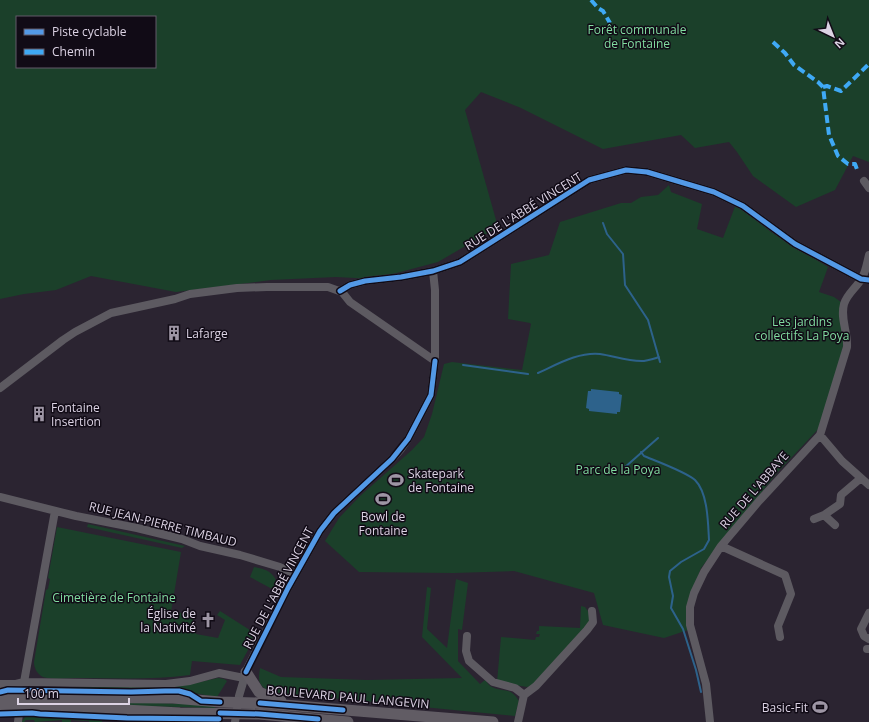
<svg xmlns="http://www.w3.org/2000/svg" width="869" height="722" viewBox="0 0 869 722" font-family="'Open Sans',sans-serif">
  <rect width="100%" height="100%" fill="#2b2431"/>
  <path fill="#1b402a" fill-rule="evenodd" d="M0,0H869V162L853,156L835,190L796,207L753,176L737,152L729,142L695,148L681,135L603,149L521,108L481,92L465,110L498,227L438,262L374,279L336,277L271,280L176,292L91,276L56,290L24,294L0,299ZM17,17H155V67H17Z
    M669,185L671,192L702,204L697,229L723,238L736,204L771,232L828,267L819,292L834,297L841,302L844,342L836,375L822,425L777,473L701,568L689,601L688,630L664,638L603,625L594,593L514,571L454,573L359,572L325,541L339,518L360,496L412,450L424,437L432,414L444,364L452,362L522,370L531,324L530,323L508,319L511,264L549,255L560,222L621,203H631L641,197L658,195Z
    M88,524L185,546L182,548L87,527Z
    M57,527L181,552L171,612L194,614L192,628L194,629V631L196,632V634L218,638L225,620L217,615L220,611L253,632C253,644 245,655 240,665L192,661L190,675C153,680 116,678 80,678C70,678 51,680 43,677C37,674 34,668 34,662L46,590L48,589L50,579L48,578Z
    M254,567C268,570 272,571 278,584L274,590L250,577Z
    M456,579L468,583L462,630L458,629V661L480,684L485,680C487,682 489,686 492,687C504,693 510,686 519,701L515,716L270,692C258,685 258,681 260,668L281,677L367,680L462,678L422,637L427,587L431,588L427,629L447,648Z
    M581,606L585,607L590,614L589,625L531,686L527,687L497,682L501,637L535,640L536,637H539L540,634H536L537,631H539V626L580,628Z
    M218,678L224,679L227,681L217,697L182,691L162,690L20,689V687H164L191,684Z
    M70,700L215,705V708L68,704Z
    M26,716L182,719V721H102V722H89V721L71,720V722H62V720L35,722L34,720H26L24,722H21Z"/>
  <path fill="#2d628b" d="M591,389L619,392V394L622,395L620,412H617V414L589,411V409L586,408L588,391H591Z"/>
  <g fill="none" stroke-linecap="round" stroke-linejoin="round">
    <path stroke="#2d628b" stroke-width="2" d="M603,223L607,234L623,254L625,285L648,320L660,362
      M463,365L528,374
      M538,373C558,364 578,352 600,354C614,356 629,362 644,361C649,360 654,359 659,357
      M641,452L644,456C656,461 686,472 695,480C708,493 708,523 709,540L704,549L681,562L670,571L669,577L673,596L671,608L683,629L696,670L701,692
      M624,468L658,438"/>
    <path stroke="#5d5a61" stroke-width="8" d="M864,181L869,188
      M340,291L350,285L365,281L401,277L433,271L460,262L589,180L626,170L647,172L714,192L743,206L795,244L861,279L869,280
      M0,388L63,340L75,332L111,313L175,299L190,294L237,288L267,287H328L342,292L350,302L435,361
      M820,435L842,461L869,485
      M0,497L76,516L137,528L182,539L200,546L240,555L280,567L295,574
      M814,519L824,515
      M835,525L824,515L840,504L841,495L861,478
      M721,546L785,575L791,594L778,626L780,637
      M869,613L861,629L864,636L869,639
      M467,636L466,651L469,661L493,682L515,688L524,695L518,722
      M867,649H869
      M24,682L55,511
      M0,684H16L24,682L166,684L190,681L219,673L244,678
      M524,695L536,686L587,630L593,622L592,611
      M18,722L20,705
      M235,722L239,696L247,669L288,588L320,531L334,513L392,459L401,449L408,439L431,395L435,361V290L433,271
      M710,722L706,684L690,625V607L694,593L704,572L721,546L759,501L820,435L847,347C848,332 840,319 844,304C847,294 857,287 862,278C866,271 867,263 869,255"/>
    <path stroke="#615c64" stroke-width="11" d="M246,672L259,692L281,701
      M0,697L173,698L220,702L260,703L493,722
      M0,705L49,706L180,713L259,714L348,722"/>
    <path stroke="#3fa9f5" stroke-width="4" stroke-dasharray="8 4" stroke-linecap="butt" d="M591,0L598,8L603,11L610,23
      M773,42L785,53L794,65L818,82L823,87L829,135L838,156L848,164H855L858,172
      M823,87L827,86L841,91L869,64"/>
    <g stroke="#110b16" stroke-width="8">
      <path id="cycleway" d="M340,291L350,285L365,281L401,277L433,271L460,262L589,180L626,170L647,172L714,192L743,206L795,244L861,279L869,280
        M246,672L288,588L320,531L334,513L392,459L408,439L431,395L435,361
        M0,692L8,690L131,692L165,691H179L190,694L201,701L220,702
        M260,703L343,710
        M220,713L259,714L318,719
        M0,714L32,713L40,714L127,718L219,719"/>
    </g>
    <use href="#cycleway" stroke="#5399e6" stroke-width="5"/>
  </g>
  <defs>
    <g id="building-bare" transform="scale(1.2)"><path d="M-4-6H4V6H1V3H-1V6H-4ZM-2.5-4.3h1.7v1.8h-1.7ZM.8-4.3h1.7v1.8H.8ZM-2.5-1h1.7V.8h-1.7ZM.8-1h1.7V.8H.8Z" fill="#9e96a5" stroke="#110b16" stroke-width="2.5" paint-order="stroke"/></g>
    <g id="stadium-bare" transform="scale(1.2)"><path d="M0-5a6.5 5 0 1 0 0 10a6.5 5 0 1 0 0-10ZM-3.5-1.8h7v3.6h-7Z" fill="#9e96a5" stroke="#110b16" stroke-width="2.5" paint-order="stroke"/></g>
    <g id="church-bare" transform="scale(1.2)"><path d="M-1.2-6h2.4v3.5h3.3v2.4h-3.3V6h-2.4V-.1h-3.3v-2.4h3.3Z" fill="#9e96a5" stroke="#110b16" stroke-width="2.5" paint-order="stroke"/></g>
  </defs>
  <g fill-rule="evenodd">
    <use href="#building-bare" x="174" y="333"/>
    <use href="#building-bare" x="39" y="414"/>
    <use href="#stadium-bare" x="396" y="480"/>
    <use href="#stadium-bare" x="383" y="499"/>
    <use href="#church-bare" x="208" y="620"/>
    <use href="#stadium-bare" x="820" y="707"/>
  </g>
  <g text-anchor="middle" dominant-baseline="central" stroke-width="3" stroke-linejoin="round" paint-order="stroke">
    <g font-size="12" fill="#81dca0" stroke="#110b16">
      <text x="637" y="29">Forêt communale<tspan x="637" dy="14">de Fontaine</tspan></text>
      <text x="802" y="321">Les jardins<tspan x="802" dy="14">collectifs La Poya</tspan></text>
      <text x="618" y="469">Parc de la Poya</text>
      <text x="114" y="597">Cimetière de Fontaine</text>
    </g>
    <g font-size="12" fill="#dcd3e4" stroke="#110b16">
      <text transform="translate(523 211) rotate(-32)">RUE DE L'ABBÉ VINCENT</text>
      <text transform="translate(754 490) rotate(-49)">RUE DE L'ABBAYE</text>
      <text transform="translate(163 524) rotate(14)">RUE JEAN-PIERRE TIMBAUD</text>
      <text transform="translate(278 588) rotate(-62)">RUE DE L'ABBÉ VINCENT</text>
      <text transform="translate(348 697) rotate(5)">BOULEVARD PAUL LANGEVIN</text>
    </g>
    <g font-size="12" fill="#dcd3e4" stroke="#110b16" text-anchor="start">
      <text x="186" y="333">Lafarge</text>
      <text x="51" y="407">Fontaine<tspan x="51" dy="14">Insertion</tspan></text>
      <text x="408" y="473">Skatepark<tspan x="408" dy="14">de Fontaine</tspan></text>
      <text x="383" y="516" text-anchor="middle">Bowl de<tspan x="383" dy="14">Fontaine</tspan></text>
      <text x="196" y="613" text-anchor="end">Église de<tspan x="196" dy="14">la Nativité</tspan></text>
      <text x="808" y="707" text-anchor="end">Basic-Fit</text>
    </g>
  </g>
  <rect x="16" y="16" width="140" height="52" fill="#110b16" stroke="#625b68"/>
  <rect x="24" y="29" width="20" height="6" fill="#5399e6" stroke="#625b68"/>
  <text x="52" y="36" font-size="12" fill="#dcd3e4">Piste cyclable</text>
  <rect x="24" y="49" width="20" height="6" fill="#3fa9f5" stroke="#625b68"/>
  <text x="52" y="56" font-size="12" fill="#dcd3e4">Chemin</text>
  <g transform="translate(833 36) rotate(137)" stroke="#110b16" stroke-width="3" paint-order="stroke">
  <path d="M0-3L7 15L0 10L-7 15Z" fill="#dcd3e4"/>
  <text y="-6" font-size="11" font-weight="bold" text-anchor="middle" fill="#dcd3e4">N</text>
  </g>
  <path d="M18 698v6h111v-6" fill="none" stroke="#dcd3e4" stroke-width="2"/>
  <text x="24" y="698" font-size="12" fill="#dcd3e4" stroke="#110b16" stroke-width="3" paint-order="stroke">100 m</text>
</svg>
